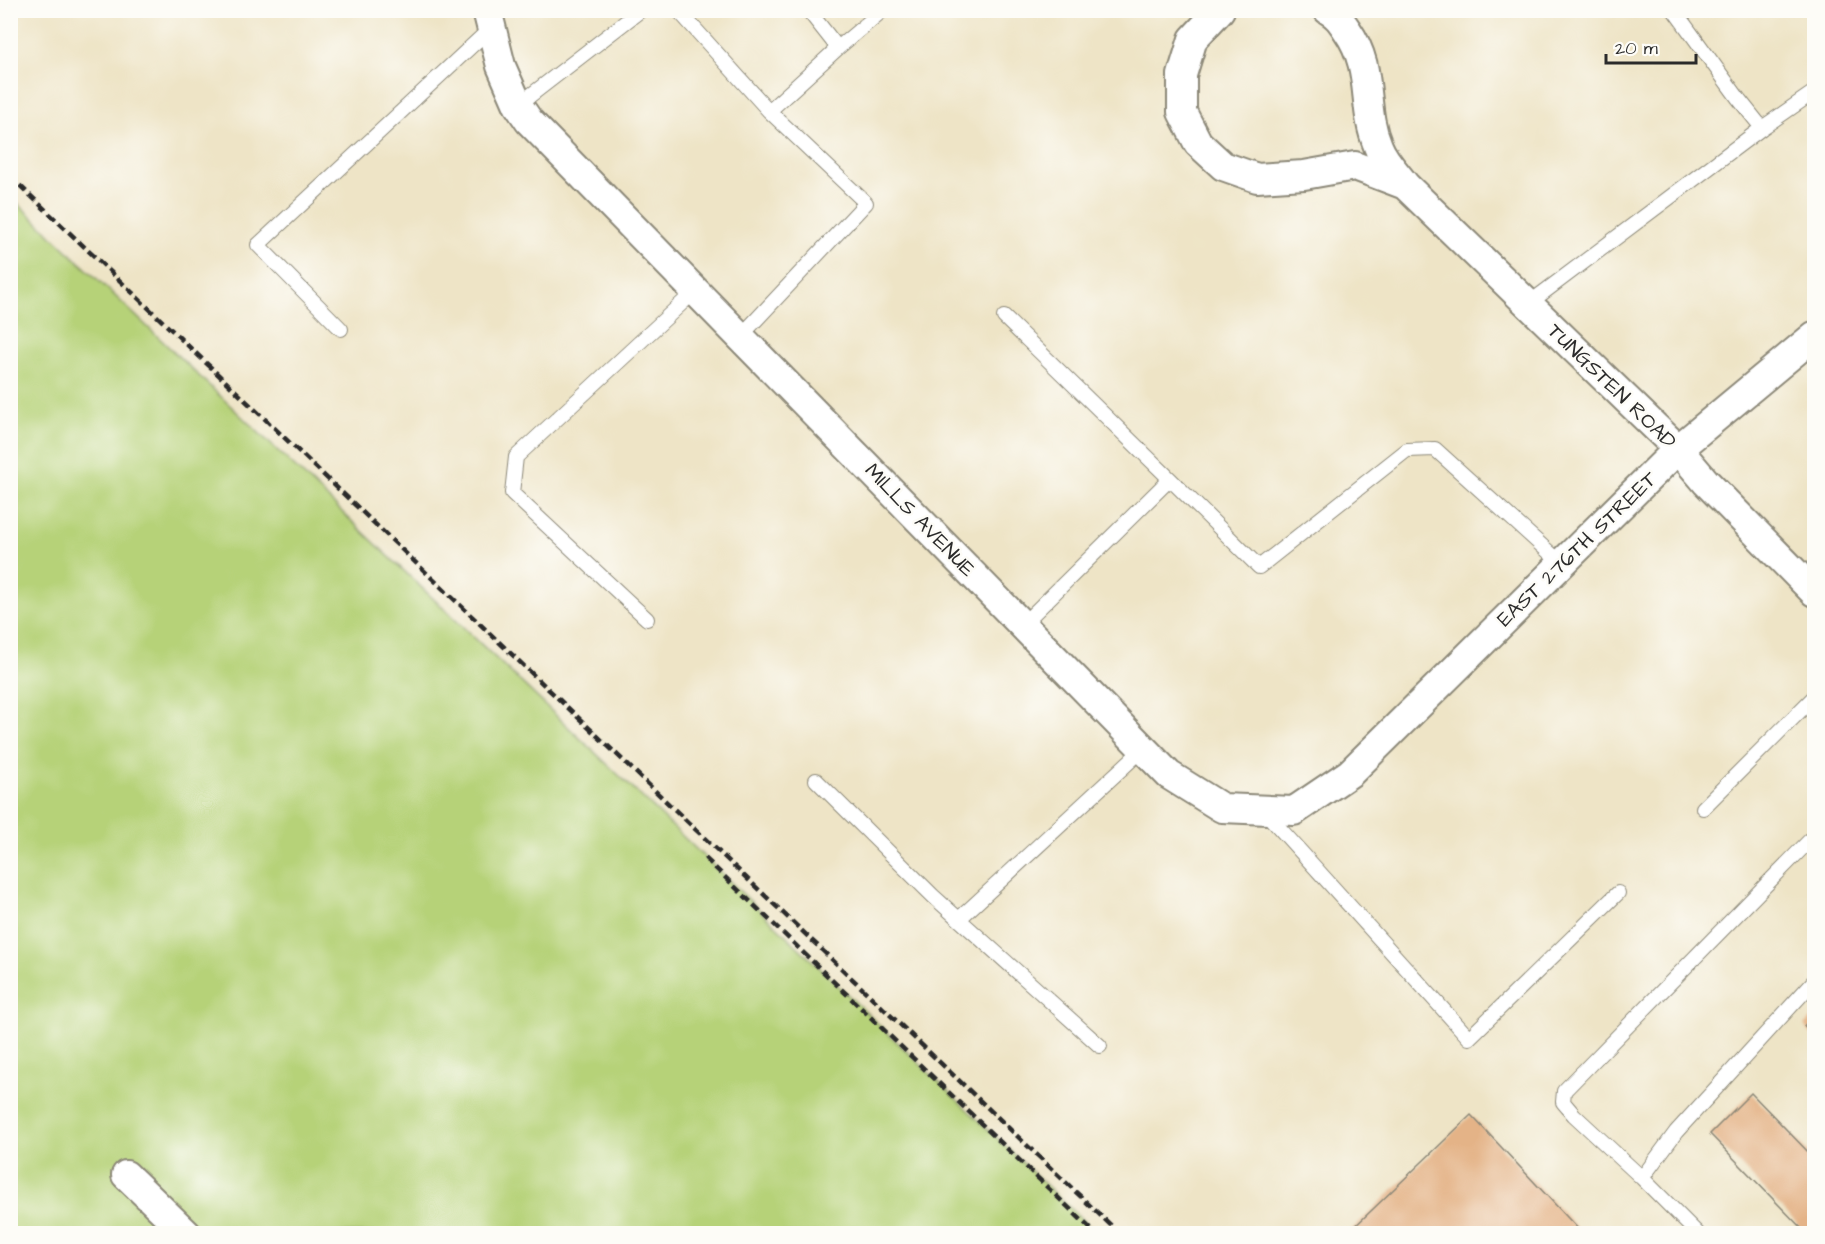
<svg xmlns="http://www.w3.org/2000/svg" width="1825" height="1244" viewBox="0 0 1825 1244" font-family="'Architects Daughter',sans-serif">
  <rect width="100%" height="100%" fill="#fdfcf7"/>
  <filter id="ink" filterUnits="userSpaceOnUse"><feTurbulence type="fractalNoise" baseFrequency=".0167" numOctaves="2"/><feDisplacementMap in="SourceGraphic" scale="12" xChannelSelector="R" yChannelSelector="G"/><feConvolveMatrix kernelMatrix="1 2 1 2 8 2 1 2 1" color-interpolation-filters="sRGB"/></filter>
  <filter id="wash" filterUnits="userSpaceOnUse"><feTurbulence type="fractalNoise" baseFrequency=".008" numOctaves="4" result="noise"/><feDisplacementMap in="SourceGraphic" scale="24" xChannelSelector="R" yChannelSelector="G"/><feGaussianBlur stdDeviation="1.35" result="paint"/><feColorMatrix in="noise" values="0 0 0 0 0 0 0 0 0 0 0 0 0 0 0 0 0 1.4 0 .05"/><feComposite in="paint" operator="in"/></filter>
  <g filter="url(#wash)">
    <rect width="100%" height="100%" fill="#eee4c6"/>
    <path fill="#b6d278" stroke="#707e52" stroke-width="1.5" d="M10,196L647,802L1096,1233H11Z"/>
    <g id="blocks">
      <path fill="#e4b387" d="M1814,1015V1037L1804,1026Z
        M1751,1093L1814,1158V1234H1807L1710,1134Z
        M1471,1115L1583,1234H1347Z"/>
    </g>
  </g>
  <g filter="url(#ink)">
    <use href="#blocks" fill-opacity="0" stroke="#8c8878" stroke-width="1.5"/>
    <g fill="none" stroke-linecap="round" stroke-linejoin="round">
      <g stroke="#8c8878" stroke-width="16">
        <path id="service" d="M678,10L769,111
          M808,10L838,48
          M518,105L641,10
          M1762,128L1814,92
          M1528,304L1762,128L1738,98L1674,10
          M1004,317L1170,479
          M341,329L258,245L491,28
          M740,337L866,203L769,111L838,48L883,10
          M647,619L512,493L516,457L695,291
          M1022,625L1170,479L1259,567L1407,450L1435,449L1562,564
          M816,780L933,896L1100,1046
          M1703,808L1814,697
          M1264,811L1469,1038L1618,893
          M959,919L1143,749
          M1642,1178L1574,1115L1563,1102L1564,1091L1814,836
          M1698,1234L1642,1178L1676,1132L1814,981"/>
      </g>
      <g stroke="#8c8878" stroke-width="32">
        <path id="minor" d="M487,10L501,66L518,105L529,121L1169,775L1222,808L1294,811L1350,773L1678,449L1814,336
          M1220,10L1193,39L1182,75V112L1198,143L1223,166L1257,178L1304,175L1355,166L1405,185
          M1328,10C1337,15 1341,21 1347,30C1375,70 1361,106 1378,146C1383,160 1396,173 1405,185L1678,449L1706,482L1814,592
          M126,1175L187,1234"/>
      </g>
      <use href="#service" stroke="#fff" stroke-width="14"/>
      <use href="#minor" stroke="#fff" stroke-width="28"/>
      <path stroke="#2b2b2b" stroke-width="4.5" stroke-dasharray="9 4.5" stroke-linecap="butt" d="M10,176L1120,1234
        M705,858L1096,1234"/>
    </g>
  </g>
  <g text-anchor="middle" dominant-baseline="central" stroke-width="5" stroke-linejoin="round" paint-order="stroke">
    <g font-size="21" fill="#2b2b2b" stroke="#fdfcf7">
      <text transform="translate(1612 386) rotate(44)">TUNGSTEN ROAD</text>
      <text transform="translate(920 520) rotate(46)">MILLS AVENUE</text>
      <text transform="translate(1577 549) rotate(-44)">EAST 276TH STREET</text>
    </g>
  </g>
  <rect width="1825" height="1244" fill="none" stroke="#fdfcf7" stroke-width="36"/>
  <path d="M1606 54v9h90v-9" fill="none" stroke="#2b2b2b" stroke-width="3"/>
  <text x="1615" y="54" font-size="18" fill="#2b2b2b" stroke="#fdfcf7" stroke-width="4.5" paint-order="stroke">20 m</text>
</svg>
